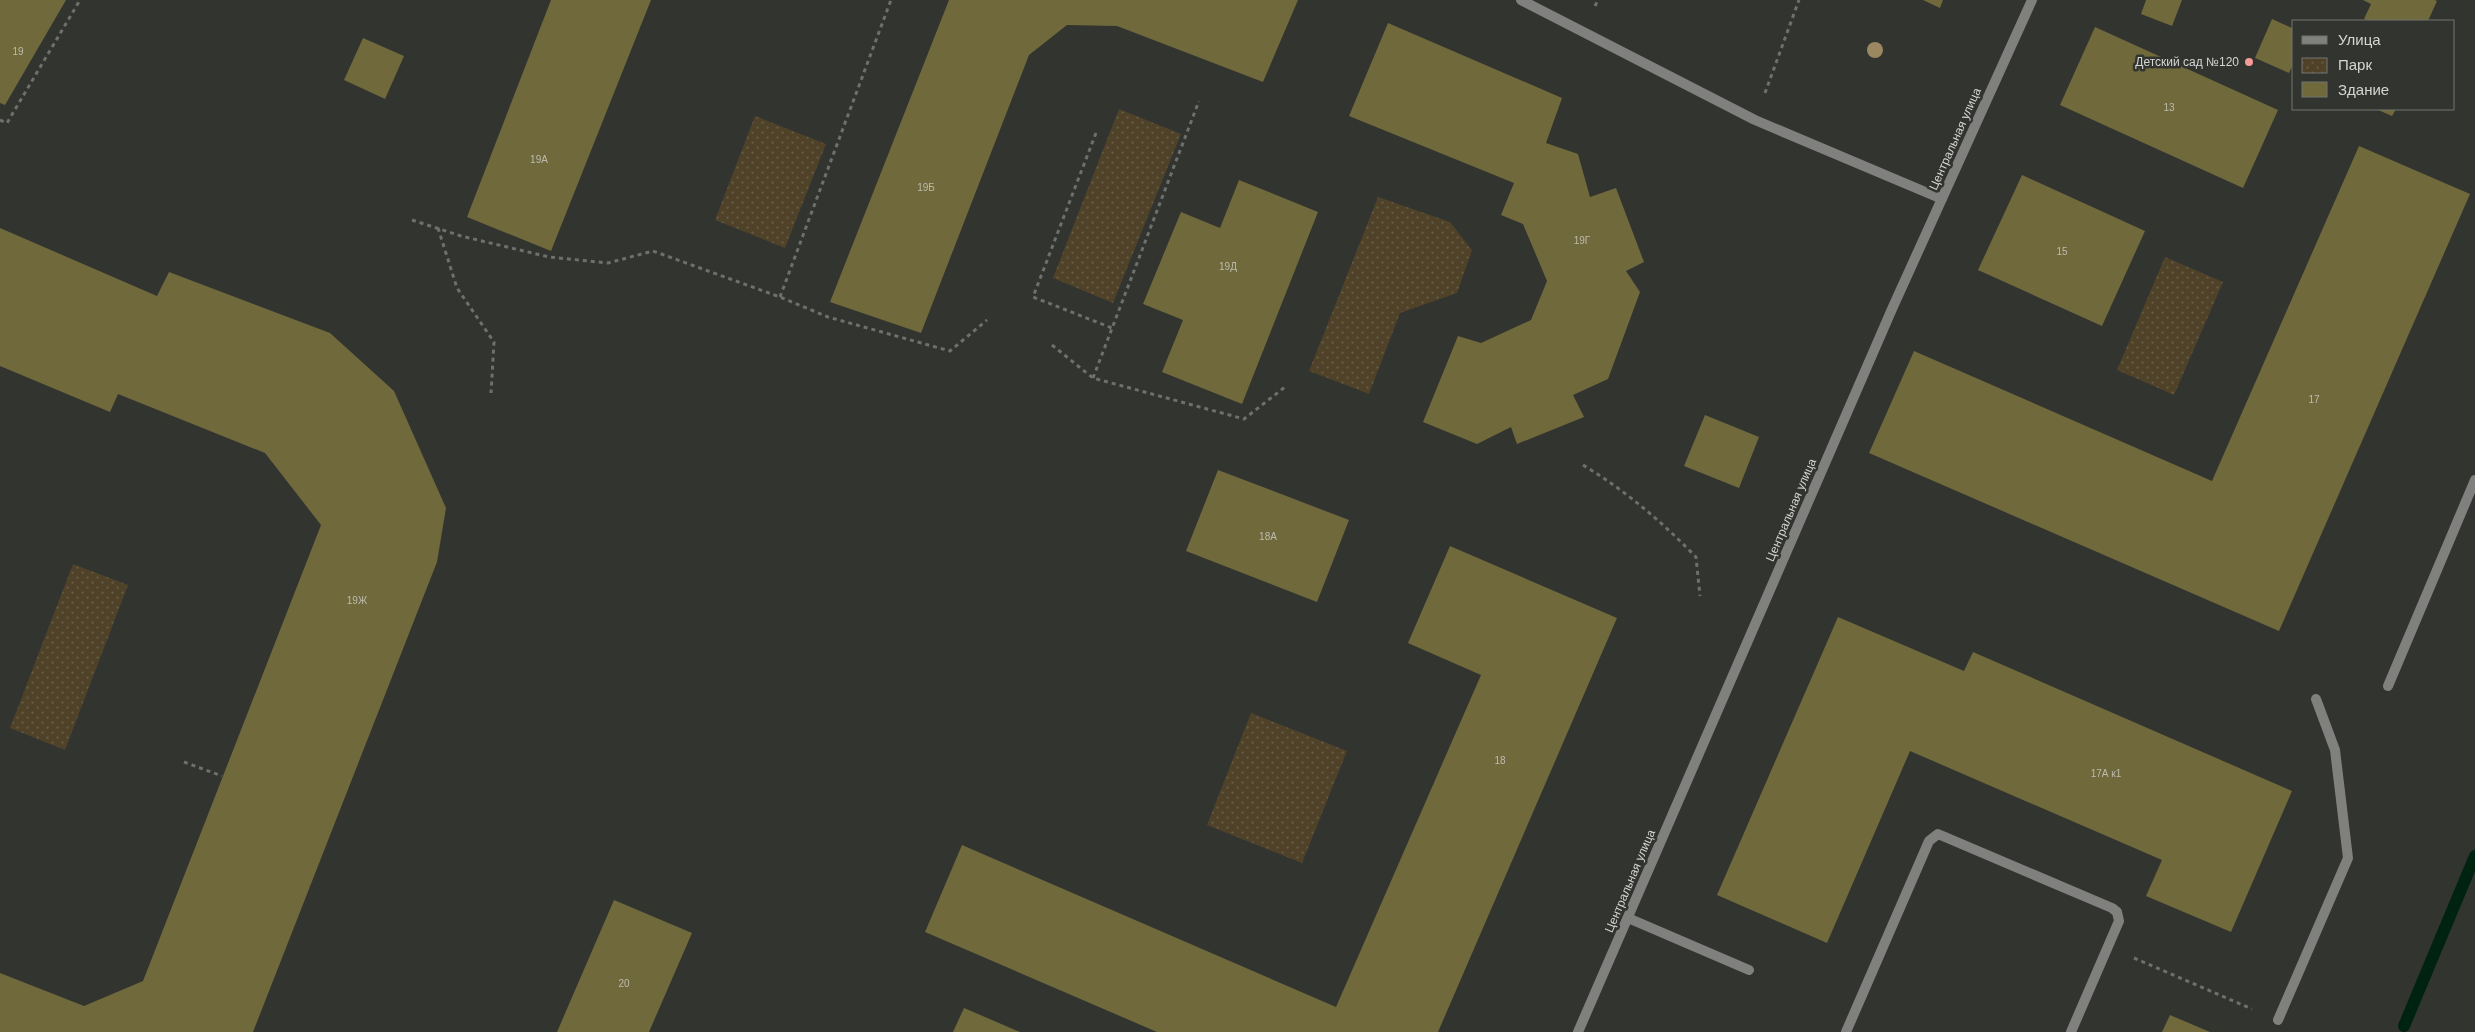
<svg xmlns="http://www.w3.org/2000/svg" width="2475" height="1032" viewBox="0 0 2475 1032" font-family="Arial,sans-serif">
  <defs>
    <pattern id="park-dots" width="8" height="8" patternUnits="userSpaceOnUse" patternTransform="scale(1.25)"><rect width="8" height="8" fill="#4f4229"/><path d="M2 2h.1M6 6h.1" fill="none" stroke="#675d47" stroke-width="1.8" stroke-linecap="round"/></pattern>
  </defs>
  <rect width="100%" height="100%" fill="#323430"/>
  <path fill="url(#park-dots)" d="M1119,109L1181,134L1113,303L1053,278Z
    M755,116L826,144L785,248L715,220Z
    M1378,197L1450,222L1472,250L1457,293L1400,313L1369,394L1309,371Z
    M2165,257L2223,282L2174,395L2117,370Z
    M73,564L128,585L65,750L10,728Z
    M1251,713L1347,751L1302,863L1207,825Z"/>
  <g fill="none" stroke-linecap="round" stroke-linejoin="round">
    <path stroke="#021" stroke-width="12" d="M2404,1026L2475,856"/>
  </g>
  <path fill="#70693c" d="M0,0H66L5,105L0,103Z
    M551,0H651L551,251L467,217Z
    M949,0H1298L1263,82L1117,26L1067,25L1029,55L921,333L830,302Z
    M1923,0H1943L1940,8Z
    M2146,0H2182L2172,26L2141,14Z
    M2363,0H2435L2437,1L2428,21H2370L2364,19L2371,4Z
    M2272,19L2294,29V62L2289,73L2255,58Z
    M1388,23L1562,98L1546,143L1578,154L1590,197L1616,188L1644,262L1626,271L1640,292L1608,379L1573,395L1584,417L1517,444L1511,427L1477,444L1423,422L1458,336L1481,343L1531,320L1547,281L1523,224L1501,215L1514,183L1349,116Z
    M2095,27L2278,110L2243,188L2060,105Z
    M363,38L404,56L385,99L344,80Z
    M2376,109H2396L2392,116Z
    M2359,146L2470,194L2279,631L1869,453L1914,351L2212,481Z
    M2022,175L2145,231L2102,326L1978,270Z
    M1239,180L1318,212L1242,404L1162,372L1183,320L1143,304L1181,212L1220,228Z
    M0,228L157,296L169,272L330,333L394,391L446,508L437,562L253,1032H0V973L84,1006L143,981L321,525L265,453L118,394L110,412L0,366Z
    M1705,415L1759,437L1739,488L1684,466Z
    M1218,470L1349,520L1317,602L1186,551Z
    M1450,546L1617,618L1438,1032H1157L925,932L962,845L1336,1007L1481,675L1408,643Z
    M1838,617L1964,671L1973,652L2292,791L2231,932L2146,896L2162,860L1910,751L1827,943L1717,895Z
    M614,900L692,933L649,1032H557Z
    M964,1008L1020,1032H953Z
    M2170,1015L2210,1032H2162Z"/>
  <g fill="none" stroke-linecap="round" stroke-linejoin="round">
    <path stroke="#6e706c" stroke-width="3" stroke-dasharray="4 4" stroke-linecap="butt" d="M1595,6L1598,0
      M1765,93L1799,0
      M0,120L7,123L80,0
      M1096,133L1033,297L1112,328
      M412,220L461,236L549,257L608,263L653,251L780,297L828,317L950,351L987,320
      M438,228L457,288L494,342L491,393
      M780,297L891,0
      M1052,345L1093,378L1244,419L1285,387
      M1093,378L1199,101
      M1583,465C1626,491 1661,521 1696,557L1700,596
      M184,762L222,776
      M2134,958L2252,1009"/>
    <path stroke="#80817f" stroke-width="10" d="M2388,686L2475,480
      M1628,918L1749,970
      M2278,1020L2348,858L2335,750L2316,699
      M1846,1032L1929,841L1938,834L2112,908L2117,912L2119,921L2071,1032"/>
    <path stroke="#80817f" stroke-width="10" d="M1521,0L1755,120L1942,199
      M1578,1032L1892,309L2032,0"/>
  </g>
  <circle fill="#9b8861" cx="1875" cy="50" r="8"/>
  <circle fill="#f59c94" stroke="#323430" stroke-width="2" cx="2249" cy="62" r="5"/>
  <g text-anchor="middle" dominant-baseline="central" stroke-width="5" stroke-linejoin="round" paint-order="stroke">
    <g font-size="10" fill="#bcbbad">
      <text x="18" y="51">19</text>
      <text x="2169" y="107">13</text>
      <text x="539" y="159">19А</text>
      <text x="926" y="187">19Б</text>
      <text x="1582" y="240">19Г</text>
      <text x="2062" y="251">15</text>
      <text x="1228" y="266">19Д</text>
      <text x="2314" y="399">17</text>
      <text x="1268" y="536">18А</text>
      <text x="357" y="600">19Ж</text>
      <text x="1500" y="760">18</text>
      <text x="2106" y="773">17А к1</text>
      <text x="624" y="983">20</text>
    </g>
    <g font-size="12" fill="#d5d6d3" stroke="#323430" text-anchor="end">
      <text x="2239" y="62">Детский сад №120</text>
    </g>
    <g font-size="12" fill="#d5d6d3" stroke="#323430">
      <text transform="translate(1955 139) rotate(-66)">Центральная улица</text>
      <text transform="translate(1791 510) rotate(-67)">Центральная улица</text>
      <text transform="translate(1630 881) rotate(-67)">Центральная улица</text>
    </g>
  </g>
  <rect x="2292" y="20" width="162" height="90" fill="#323430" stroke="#737571"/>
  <rect x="2302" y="36" width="25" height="8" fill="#80817f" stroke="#737571"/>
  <text x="2338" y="45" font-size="15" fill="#d5d6d3">Улица</text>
  <rect x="2302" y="58" width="25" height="15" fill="url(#park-dots)" stroke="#737571"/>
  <text x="2338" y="70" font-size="15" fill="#d5d6d3">Парк</text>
  <rect x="2302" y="82" width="25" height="15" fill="#70693c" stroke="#737571"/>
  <text x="2338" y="95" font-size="15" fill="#d5d6d3">Здание</text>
</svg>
